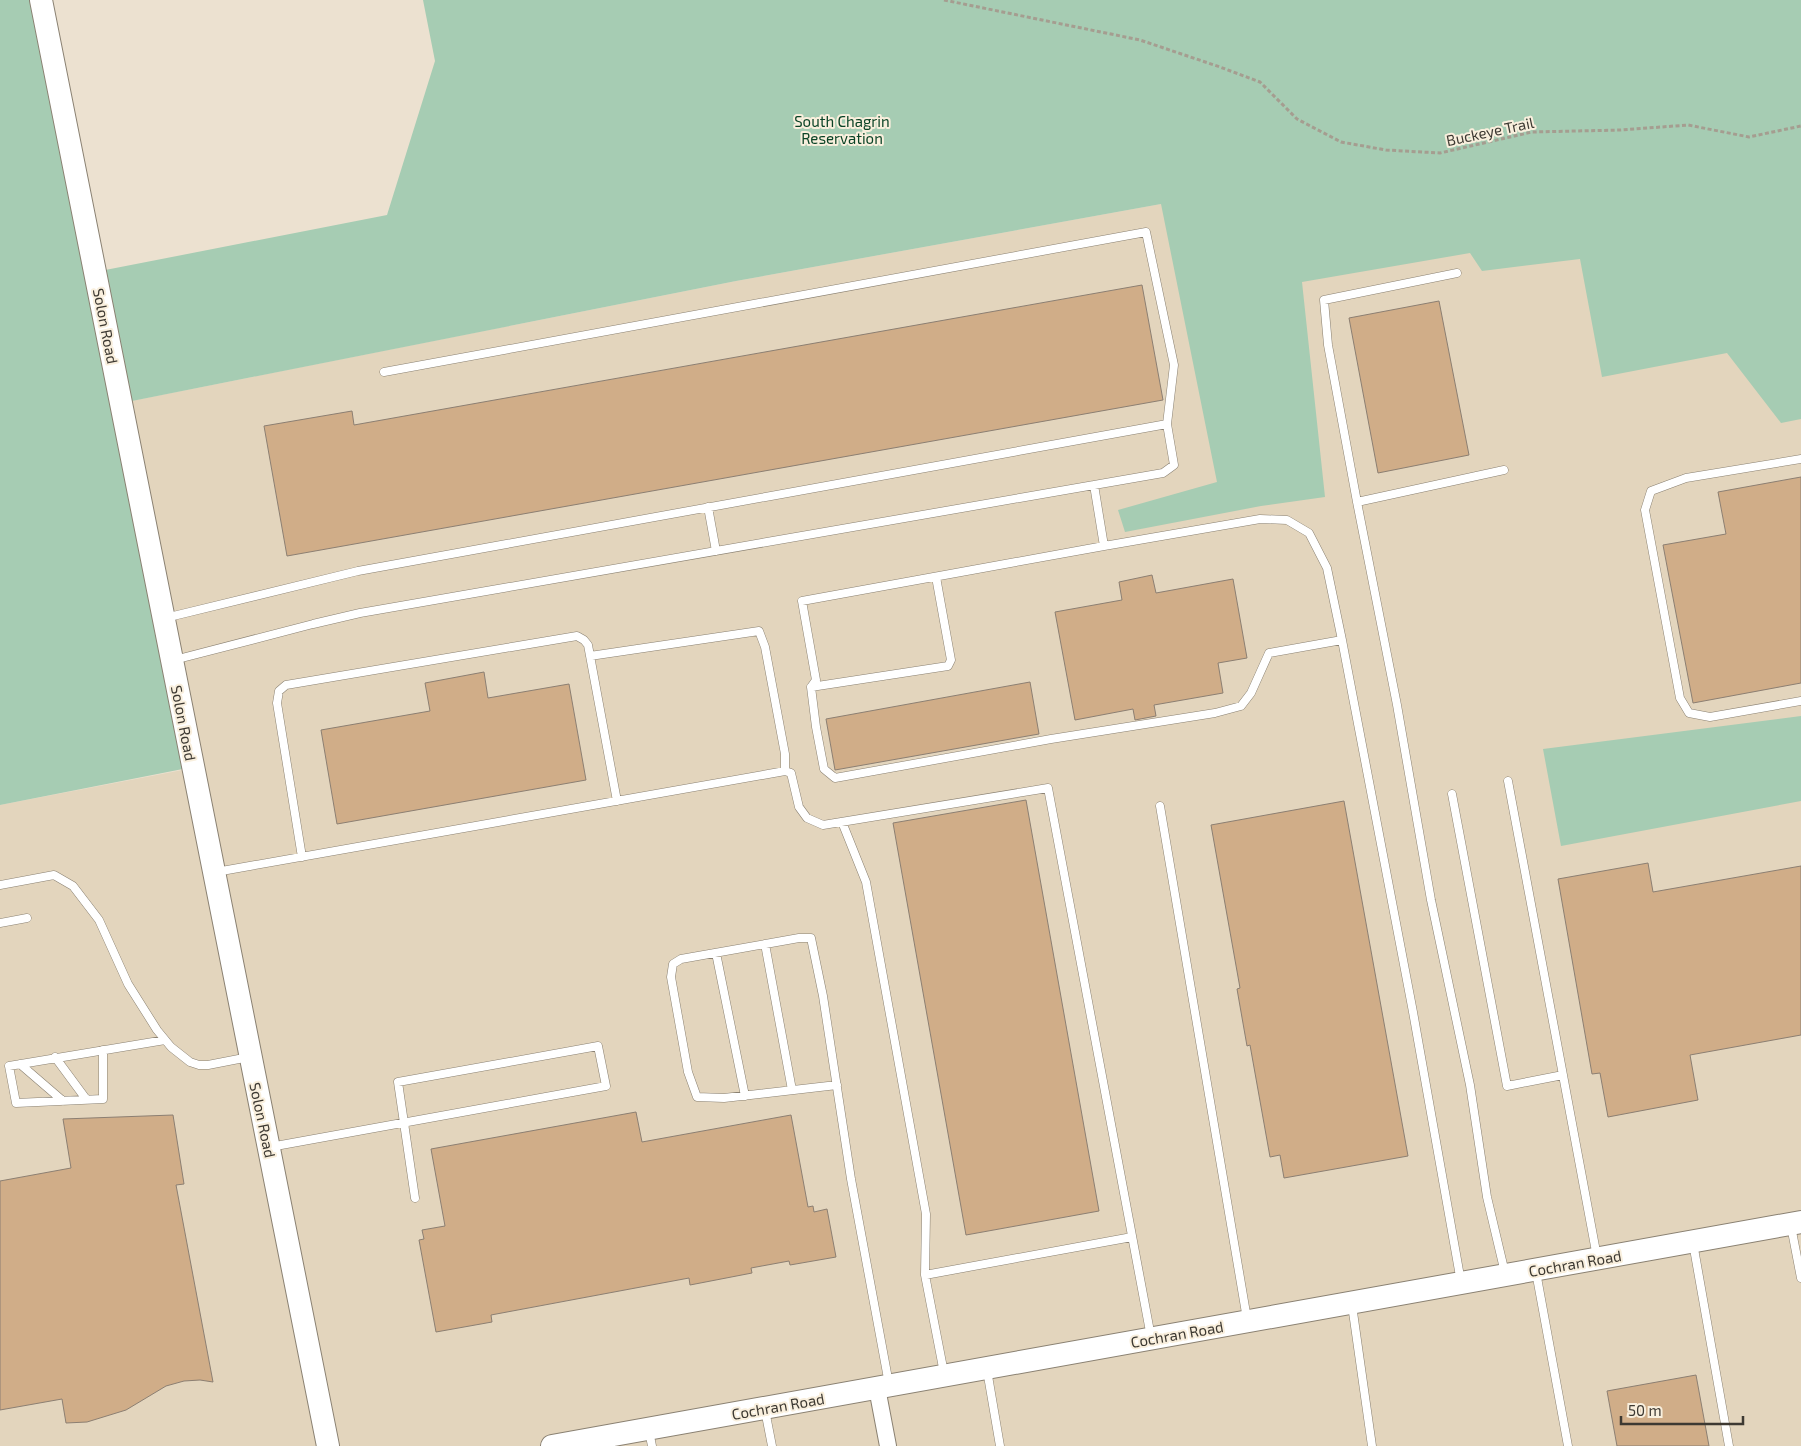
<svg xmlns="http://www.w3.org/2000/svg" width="1801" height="1446" viewBox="0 0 1801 1446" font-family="'Exo 2',sans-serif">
  <rect width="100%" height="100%" fill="#ece1d0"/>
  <path fill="#e3d5bd" d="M1801,150V1446H0V805L193,768L121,403L736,281L1227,192Z"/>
  <path fill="#a6ccb3" d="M0,0H41L95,272L387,215L435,61L423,0H1801V419L1781,423L1727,353L1602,377L1580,259L1482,271L1470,253L1302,282L1325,497L1261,506L1125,532L1118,510L1217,482L1161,204L736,281L122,403L193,767L0,805Z
    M1801,716V801L1561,846L1543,749Z"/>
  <path fill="#d0ad88" stroke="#8c7f72" d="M1142,285L1163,400L287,556L264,426L352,411L354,425Z
    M1439,301L1469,455L1378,473L1349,318Z
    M1801,477V683L1693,703L1663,545L1726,534L1718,492Z
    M1152,575L1156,593L1233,579L1247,658L1218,663L1223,693L1154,705L1156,716L1135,720L1133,709L1075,720L1055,612L1122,600L1119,582Z
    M484,672L488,698L569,684L586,780L337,824L321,730L430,711L425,683Z
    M1030,682L1039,734L835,770L826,719Z
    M1026,800L1099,1211L966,1235L893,823Z
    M1344,801L1408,1156L1284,1178L1280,1155L1270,1157L1250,1045L1247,1046L1237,989L1240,988L1211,825Z
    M1648,863L1653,892L1801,866V1035L1690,1055L1698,1100L1608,1117L1600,1073L1592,1074L1558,879Z
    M636,1112L642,1142L791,1115L808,1207L813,1206L814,1212L827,1209L836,1257L790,1265L789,1261L751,1268L752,1273L690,1285L689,1278L491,1315L492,1322L436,1332L419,1240L424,1239L422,1230L445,1226L431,1149Z
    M173,1115L184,1184L176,1185L213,1382L200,1380L184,1381L166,1386L126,1410L87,1422L66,1423L62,1399L0,1410V1181L71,1168L63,1119Z
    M1696,1375L1709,1446H1617L1607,1391Z"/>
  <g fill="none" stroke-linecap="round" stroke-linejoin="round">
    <g stroke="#8a8172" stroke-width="9">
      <path id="lane" d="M1457,273L1324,300L1328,345L1357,502L1397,705L1431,900L1470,1085L1487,1197L1505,1273
        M384,372L1146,232L1174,365L1167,424
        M1801,459L1686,478L1651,491L1645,510L1680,698L1689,713L1710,717L1801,701
        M1094,485L1104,546L802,601L816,680L811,687L816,727L824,769L835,778L1051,739L1215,713L1241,706L1251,693L1269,653L1342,640L1327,568L1309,533L1287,520L1260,519L1104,546
        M1357,502L1504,470
        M708,507L716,551
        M165,618L358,571L1167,424L1174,465L1163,473L360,613L313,624L174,660
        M1342,640L1413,1012L1461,1282
        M590,656L759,631L765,647L785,754V771
        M811,687L948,666L951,660L936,577
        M1508,781L1597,1257
        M1452,794L1507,1086L1563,1075
        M1160,806L1247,1319
        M842,822L866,882L926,1214L925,1275L944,1373
        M302,857L277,703L279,691L286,685L577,636L584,640L588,645L617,801
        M216,872L785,771L791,773L799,807L807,818L823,825L1048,788L1151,1337
        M0,885L54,875L73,886L99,920L128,984L157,1030L171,1047L190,1062L199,1065H208L249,1057
        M0,923L27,918
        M765,944L792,1090
        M716,953L745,1096
        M103,1050V1099L16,1103L9,1066L165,1040
        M55,1057L86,1099
        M20,1064L63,1101
        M837,1085L724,1098L697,1097L688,1072L671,977L673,964L681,959L799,938H811L823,996L851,1179L889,1384
        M271,1147L281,1145L606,1086L598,1046L398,1082L415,1198
        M1791,1226L1801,1278
        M1693,1243L1729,1446
        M1536,1272L1568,1446
        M925,1275L1132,1237
        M1352,1305L1372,1446
        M987,1370L1000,1446
        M765,1410L772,1446
        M649,1431L652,1446"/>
    </g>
    <g stroke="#8a8172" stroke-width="18">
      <path id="street" d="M877,1388L888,1446"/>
    </g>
    <g stroke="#8a8172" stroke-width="24">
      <path id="secondary" d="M41,0L328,1446
        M552,1446L1801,1222"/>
    </g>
    <path stroke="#a59d90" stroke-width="3" stroke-dasharray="4 2.5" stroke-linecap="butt" d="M944,0L1140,40L1220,67L1260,82L1297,119L1341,142L1386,150L1440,153L1532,132L1621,130L1688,125L1749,137L1801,126"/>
    <use href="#lane" stroke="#fff" stroke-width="8"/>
    <use href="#street" stroke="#fff" stroke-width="16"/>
    <use href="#secondary" stroke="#fff" stroke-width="22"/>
  </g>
  <g text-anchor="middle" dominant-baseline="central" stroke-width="4" stroke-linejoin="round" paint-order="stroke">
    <g font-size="15" fill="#0a4326" stroke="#f9efdd">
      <text x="842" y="121">South Chagrin<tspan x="842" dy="17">Reservation</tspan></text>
    </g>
    <g font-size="15" fill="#3d3932" stroke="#f9efdd">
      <text transform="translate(1490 131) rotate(-12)">Buckeye Trail</text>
      <text transform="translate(106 326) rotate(79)">Solon Road</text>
      <text transform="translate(184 723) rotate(79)">Solon Road</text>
      <text transform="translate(263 1120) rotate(78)">Solon Road</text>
      <text transform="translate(1575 1263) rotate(-10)">Cochran Road</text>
      <text transform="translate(1177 1334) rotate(-10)">Cochran Road</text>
      <text transform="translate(778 1406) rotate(-10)">Cochran Road</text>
    </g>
  </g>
  <path d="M1621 1416v8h122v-8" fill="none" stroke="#3d3932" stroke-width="2.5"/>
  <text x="1628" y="1416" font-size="15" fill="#3d3932" stroke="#f9efdd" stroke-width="4" paint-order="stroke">50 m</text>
</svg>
